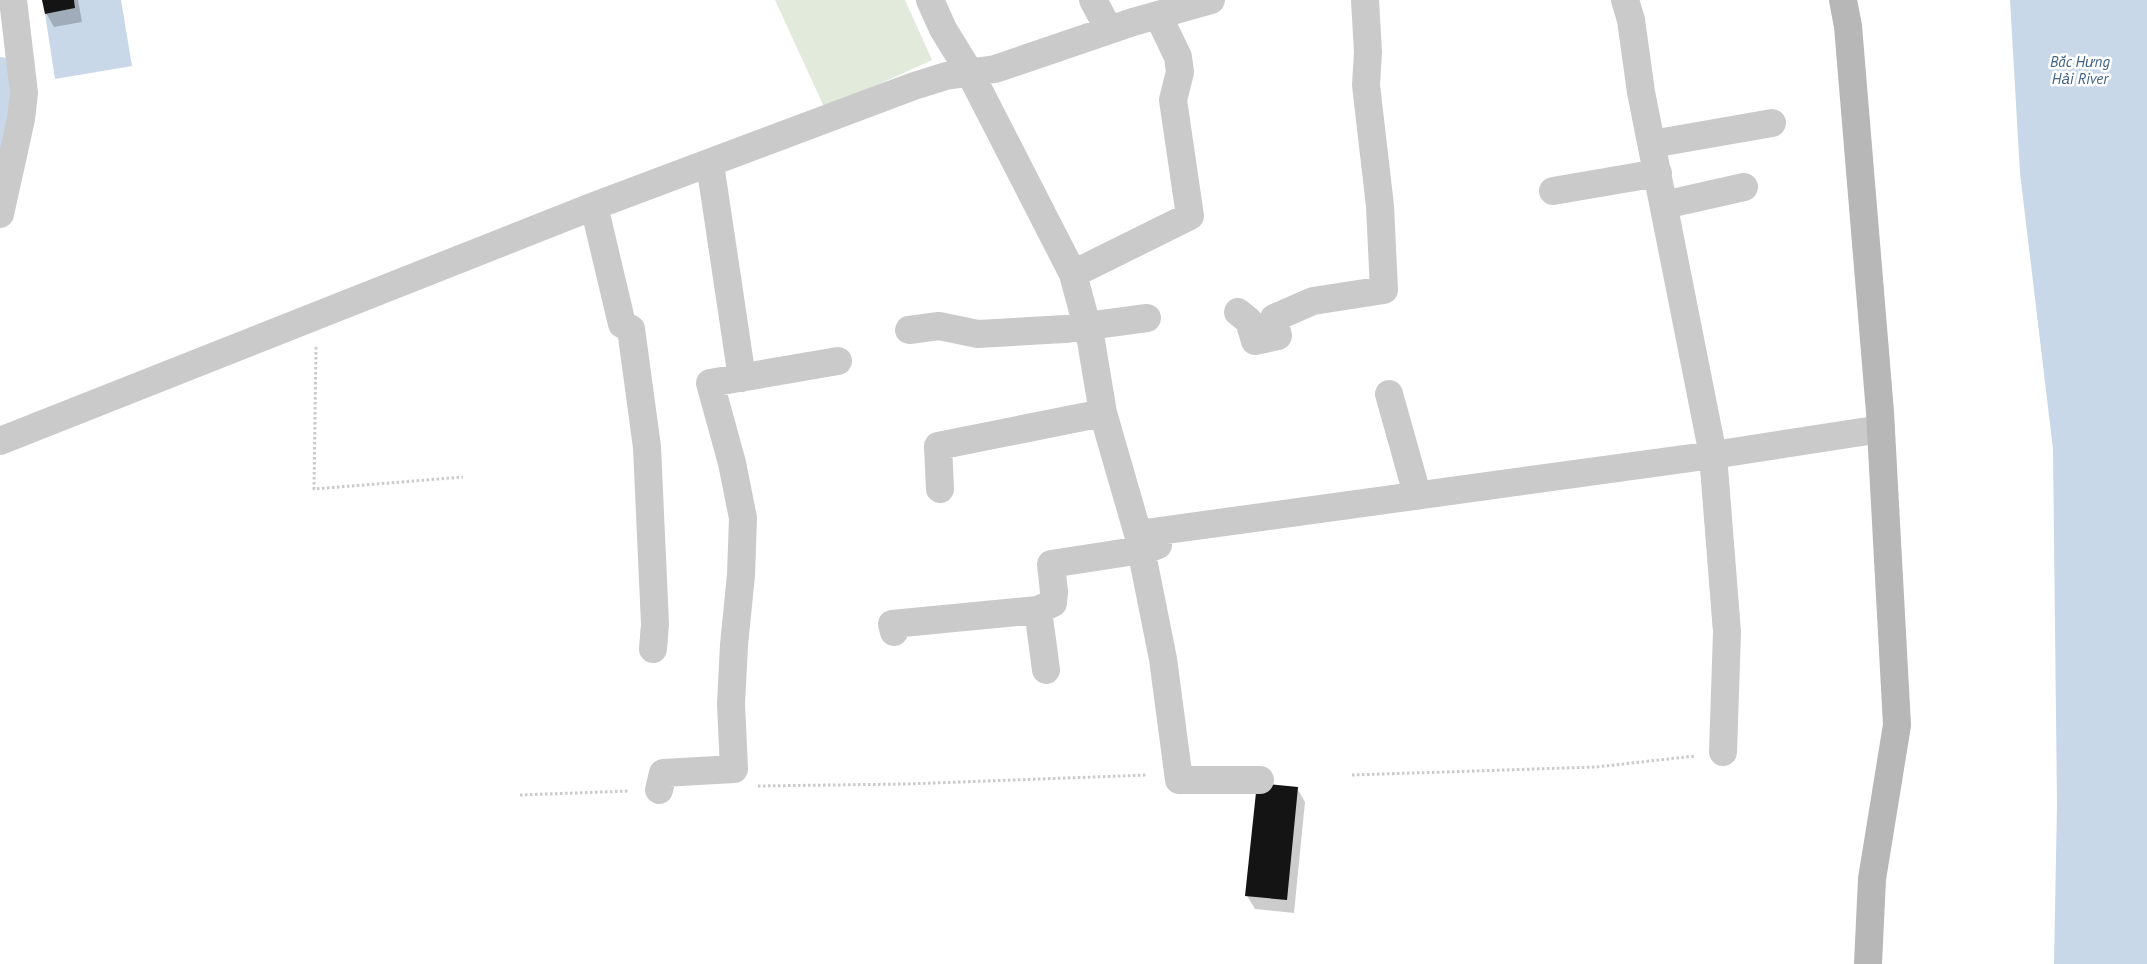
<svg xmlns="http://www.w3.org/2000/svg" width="2147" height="964" viewBox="0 0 2147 964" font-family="'PT Sans',sans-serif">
  <rect width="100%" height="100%" fill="#fff"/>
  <path fill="#e1eadb" d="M775,0H905L932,60L825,109Z"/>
  <path fill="#c8d8e8" d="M74,0H121L132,66L55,79L45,14L75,8Z
    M2010,0H2147V964H2054L2057,804L2053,449L2020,173Z"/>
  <path fill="#0003" d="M44,0H78L82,22L54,27L46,13Z
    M1297,788L1305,802L1294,913L1255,909L1247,896Z"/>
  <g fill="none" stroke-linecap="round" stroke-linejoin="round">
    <path stroke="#c8d8e8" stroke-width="34" d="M0,74L4,113L0,139"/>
  </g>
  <path fill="#141414" d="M42,0H74L75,8L45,14Z
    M1257,783L1298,787L1287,900L1245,896Z"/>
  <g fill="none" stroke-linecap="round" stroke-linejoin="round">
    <path stroke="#cacaca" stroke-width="3" stroke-dasharray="2.5 2.5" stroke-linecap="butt" d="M316,347L314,489L463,477
      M1352,775L1596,767L1695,756
      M758,786L907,784L1147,775
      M520,795L630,791"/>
    <path stroke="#cacaca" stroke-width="28" d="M930,0L943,29L970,73L1073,274L1091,341L1103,413L1138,534L1163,659L1179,780H1260
      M1093,0L1109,30
      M1625,0L1631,20L1641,92L1713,455L1727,632L1723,752
      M1652,144L1772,123
      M710,164L742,378
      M1553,191L1658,173
      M1664,205L1744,187
      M594,206L622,324L631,329L647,447L655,624L653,649
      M0,214L21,119L24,93L13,0
      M1073,274L1190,216L1173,100L1180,72L1178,57L1158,15
      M1238,312L1249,321L1255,341L1278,336L1274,318L1313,301L1384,290L1380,206L1366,85L1368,52L1365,0
      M909,330L939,326L978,334L1065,329L1147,318
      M1389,394L1417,494
      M0,441L594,206L914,86L946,76L995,69L1133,22L1211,0
      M940,489L938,446L1103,413
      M1138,534L1713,455L1881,429
      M1038,610L1046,670
      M894,632L892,624L1038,610L1053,603L1054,592L1051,564L1148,549L1158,545
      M659,790L663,773L734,769L731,704L734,645L741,575L743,518L732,463L710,383L838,361"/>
    <path stroke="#b7b7b7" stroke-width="28" d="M1843,0L1848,26L1880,412L1897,725L1872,879L1868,964"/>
  </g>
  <g text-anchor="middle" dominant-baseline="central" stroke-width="5" stroke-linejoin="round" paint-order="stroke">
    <g font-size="15" font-style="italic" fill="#416389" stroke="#fff">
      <text x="2080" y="61">Bắc Hưng<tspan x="2080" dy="17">Hải River</tspan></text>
    </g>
  </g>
</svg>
